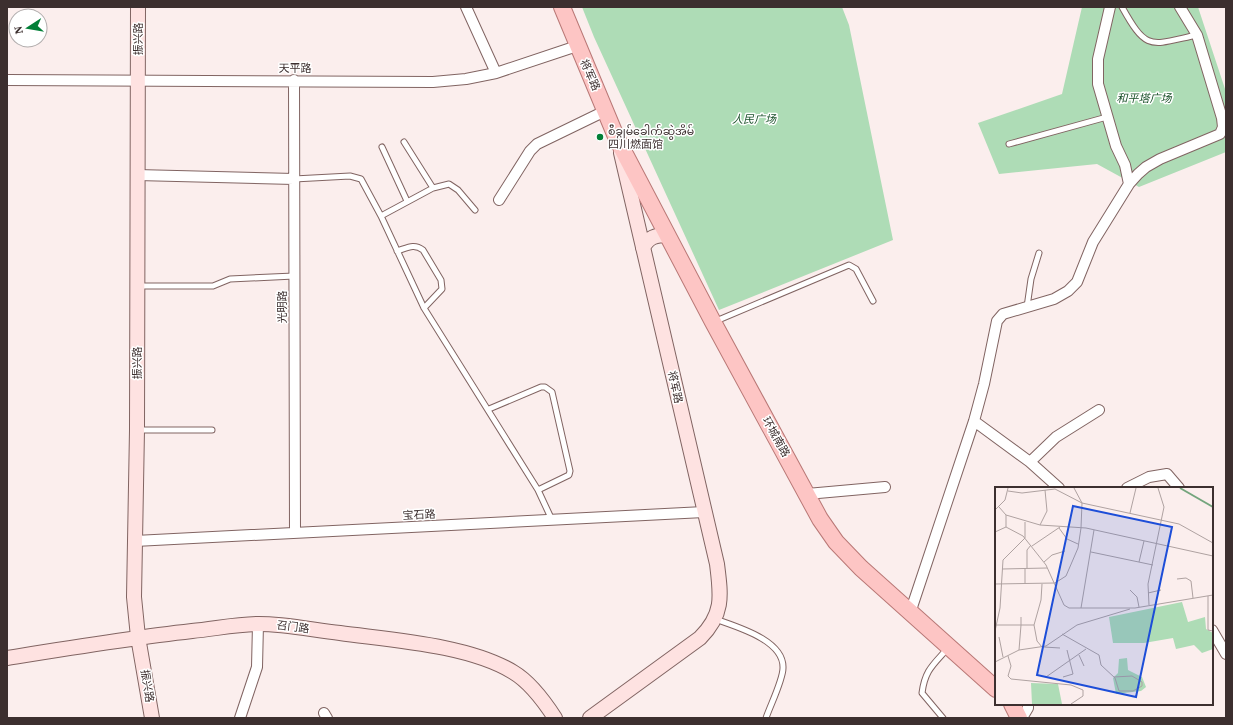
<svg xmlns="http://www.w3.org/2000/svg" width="1233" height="725" viewBox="0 0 1233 725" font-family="'Source Serif 4','Noto Sans SC','Noto Sans Myanmar',serif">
  <rect width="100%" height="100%" fill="#fbeeed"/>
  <path fill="#aedcb6" d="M582,7H842L849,25L893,240L719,310L594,37Z
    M1082,7H1198L1226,92V152L1139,187L1097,164L999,174L978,123L1062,94Z"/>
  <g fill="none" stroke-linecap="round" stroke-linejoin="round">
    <g stroke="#816462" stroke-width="7">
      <path id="service" d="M1122,7C1147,52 1150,45 1197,35
        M404,142L433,188
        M1009,144L1107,117
        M382,147L407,201
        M294,179L350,176L361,179L381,216L424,308L538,490L552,520
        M381,216L433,188L449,184L458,190L475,210
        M397,251C407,248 414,243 423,250L441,280L442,289L424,308
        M139,286H213L230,279L294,276
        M1027,307L1031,279L1039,253
        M716,321L849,265L856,269L873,301
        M489,409L541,387H545L552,392L570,471L569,475L538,490
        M137,430H212
        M715,619C737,627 784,640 783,668C783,680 770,706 766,718
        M943,718L922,693C925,670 933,665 948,648"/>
    </g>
    <g stroke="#816462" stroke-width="12">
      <path id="minor" d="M466,7L496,73
        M1110,7L1098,59V84L1116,146L1125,165L1129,184
        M7,80L433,82L466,79L496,73L577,46
        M294,80L295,533
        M137,175L294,179
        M499,200L530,151L537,144L605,111
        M974,421L1030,462L1059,488
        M1030,462L1056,437L1099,410
        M1127,488L1149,477L1167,474L1179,488
        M807,494L885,487
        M135,541L704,512
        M910,613L974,421L984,384L997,321L1003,314L1054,299L1068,291L1077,282L1093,242L1129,184L1138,174L1146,167L1160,159L1220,134L1223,127L1222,118L1197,35L1180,7
        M1212,630L1226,654
        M324,713L327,718
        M240,718L257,667L258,624
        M1022,718L1028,708V704"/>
    </g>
    <g stroke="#816462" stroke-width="16">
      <path id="secondary" d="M138,7L137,430L134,597L138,637L152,718
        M643,248C648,237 656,235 667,235
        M7,658C69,648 130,638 192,631C214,629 237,624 259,624C286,624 313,630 340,633C391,640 469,645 513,672C530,682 544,701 555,718
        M590,718L700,638C724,614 721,596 717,564L621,153"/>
    </g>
    <g stroke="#b97876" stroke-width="18">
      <path id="primary" d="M562,7L617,139L713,322L820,519L836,542L861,568L996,689
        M1012,704L1019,718"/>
    </g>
    <use href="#service" stroke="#fff" stroke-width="5"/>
    <use href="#minor" stroke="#fff" stroke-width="10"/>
    <use href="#secondary" stroke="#fee2e1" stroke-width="14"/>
    <use href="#primary" stroke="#fdc5c4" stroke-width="16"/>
  </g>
  <circle fill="#027f37" stroke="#fff" stroke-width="1.5" cx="600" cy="137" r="4"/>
  <g text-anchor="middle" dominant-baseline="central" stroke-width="3" stroke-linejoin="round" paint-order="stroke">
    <g font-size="11" fill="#3c2f2f" stroke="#fff">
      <text transform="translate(138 39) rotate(-90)">振兴路</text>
      <text x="295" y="68">天平路</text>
      <text transform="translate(590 75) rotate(66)">将军路</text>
      <text transform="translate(282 307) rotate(-90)">光明路</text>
      <text transform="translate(137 363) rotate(-90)">振兴路</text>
      <text transform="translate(675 387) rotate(77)">将军路</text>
      <text transform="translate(776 437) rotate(61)">环城南路</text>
      <text transform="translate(419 515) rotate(-3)">宝石路</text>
      <text transform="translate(293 627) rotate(7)">召门路</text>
      <text transform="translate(147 686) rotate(81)">振兴路</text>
    </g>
    <g font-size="11" font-style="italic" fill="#184f28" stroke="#fff">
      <text x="1144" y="98">和平塔广场</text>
      <text x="754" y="119">人民广场</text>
    </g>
    <g font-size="11" fill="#3c2f2f" stroke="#fff" text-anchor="start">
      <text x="608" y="131">စီချွမ်ခေါက်ဆွဲအိမ်<tspan x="608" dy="13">四川燃面馆</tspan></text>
    </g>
  </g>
  <g transform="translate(995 487)">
    <rect width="218" height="218" fill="#fbeeed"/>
    <path d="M187,115L193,135L210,130L211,142L218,146V162L207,166L199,158L181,162L178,151L149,156H118L114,130ZM132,171L133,183L147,190L151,200L146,204L121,207L118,191L123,186L124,172ZM36,196L63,197L67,217H37Z" fill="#aedcb6"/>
    <path fill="none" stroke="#74a57d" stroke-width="2" d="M185,1L218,20"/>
    <path fill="none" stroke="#afa2a1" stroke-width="1" d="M13,4L27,6L60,2L87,16L184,37L218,56M4,20L11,28V40M0,23L10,13L13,1M135,26L141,1M11,28L45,38L91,41L218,69M45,38L52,24L50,3M64,41L72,52L83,57M0,45L11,40L28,49L51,78L69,118L74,121H140L218,108M37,59L65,40M96,65L158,78M49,75L57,68L70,64M144,75L149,54M30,81V97M32,81V63L36,58M7,82L52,81M182,92L191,91L196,94L198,111M0,97L60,96L71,89L83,61L86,41L87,16L79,1M47,97L46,113L39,138L42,154L47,160M135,103L142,110L144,120M153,106L166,103M213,109V143L218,144M154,118L153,97L169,20L163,1M86,121L99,43M26,130V138H39M0,138H26M0,144L5,121L8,73L30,51V35M67,147L104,168L106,178L120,191L124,204H138L147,199V195L137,189L119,190M4,150L8,170M49,160L65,161M24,163L26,138M84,168L89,179M13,169L16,179L13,189L16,192L76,198L88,203V209L76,217M0,175L24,163L51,159L82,138L135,122M51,190L91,162M68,190L78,187L72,163"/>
    <path fill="#1d4ed8" fill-opacity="0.15" stroke="#1d4ed8" stroke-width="2" d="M78,19L177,40L141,210L42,188Z"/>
    <rect width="218" height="218" fill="none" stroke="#3c2f2f" stroke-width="2"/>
  </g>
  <rect width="1233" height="725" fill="none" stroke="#3c2f2f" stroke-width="16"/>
  <g transform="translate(28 28) rotate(258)"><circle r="19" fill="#ffffff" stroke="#b1acac"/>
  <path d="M0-3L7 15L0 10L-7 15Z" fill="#027f37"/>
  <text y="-6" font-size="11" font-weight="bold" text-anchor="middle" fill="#3c2f2f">N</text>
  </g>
</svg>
